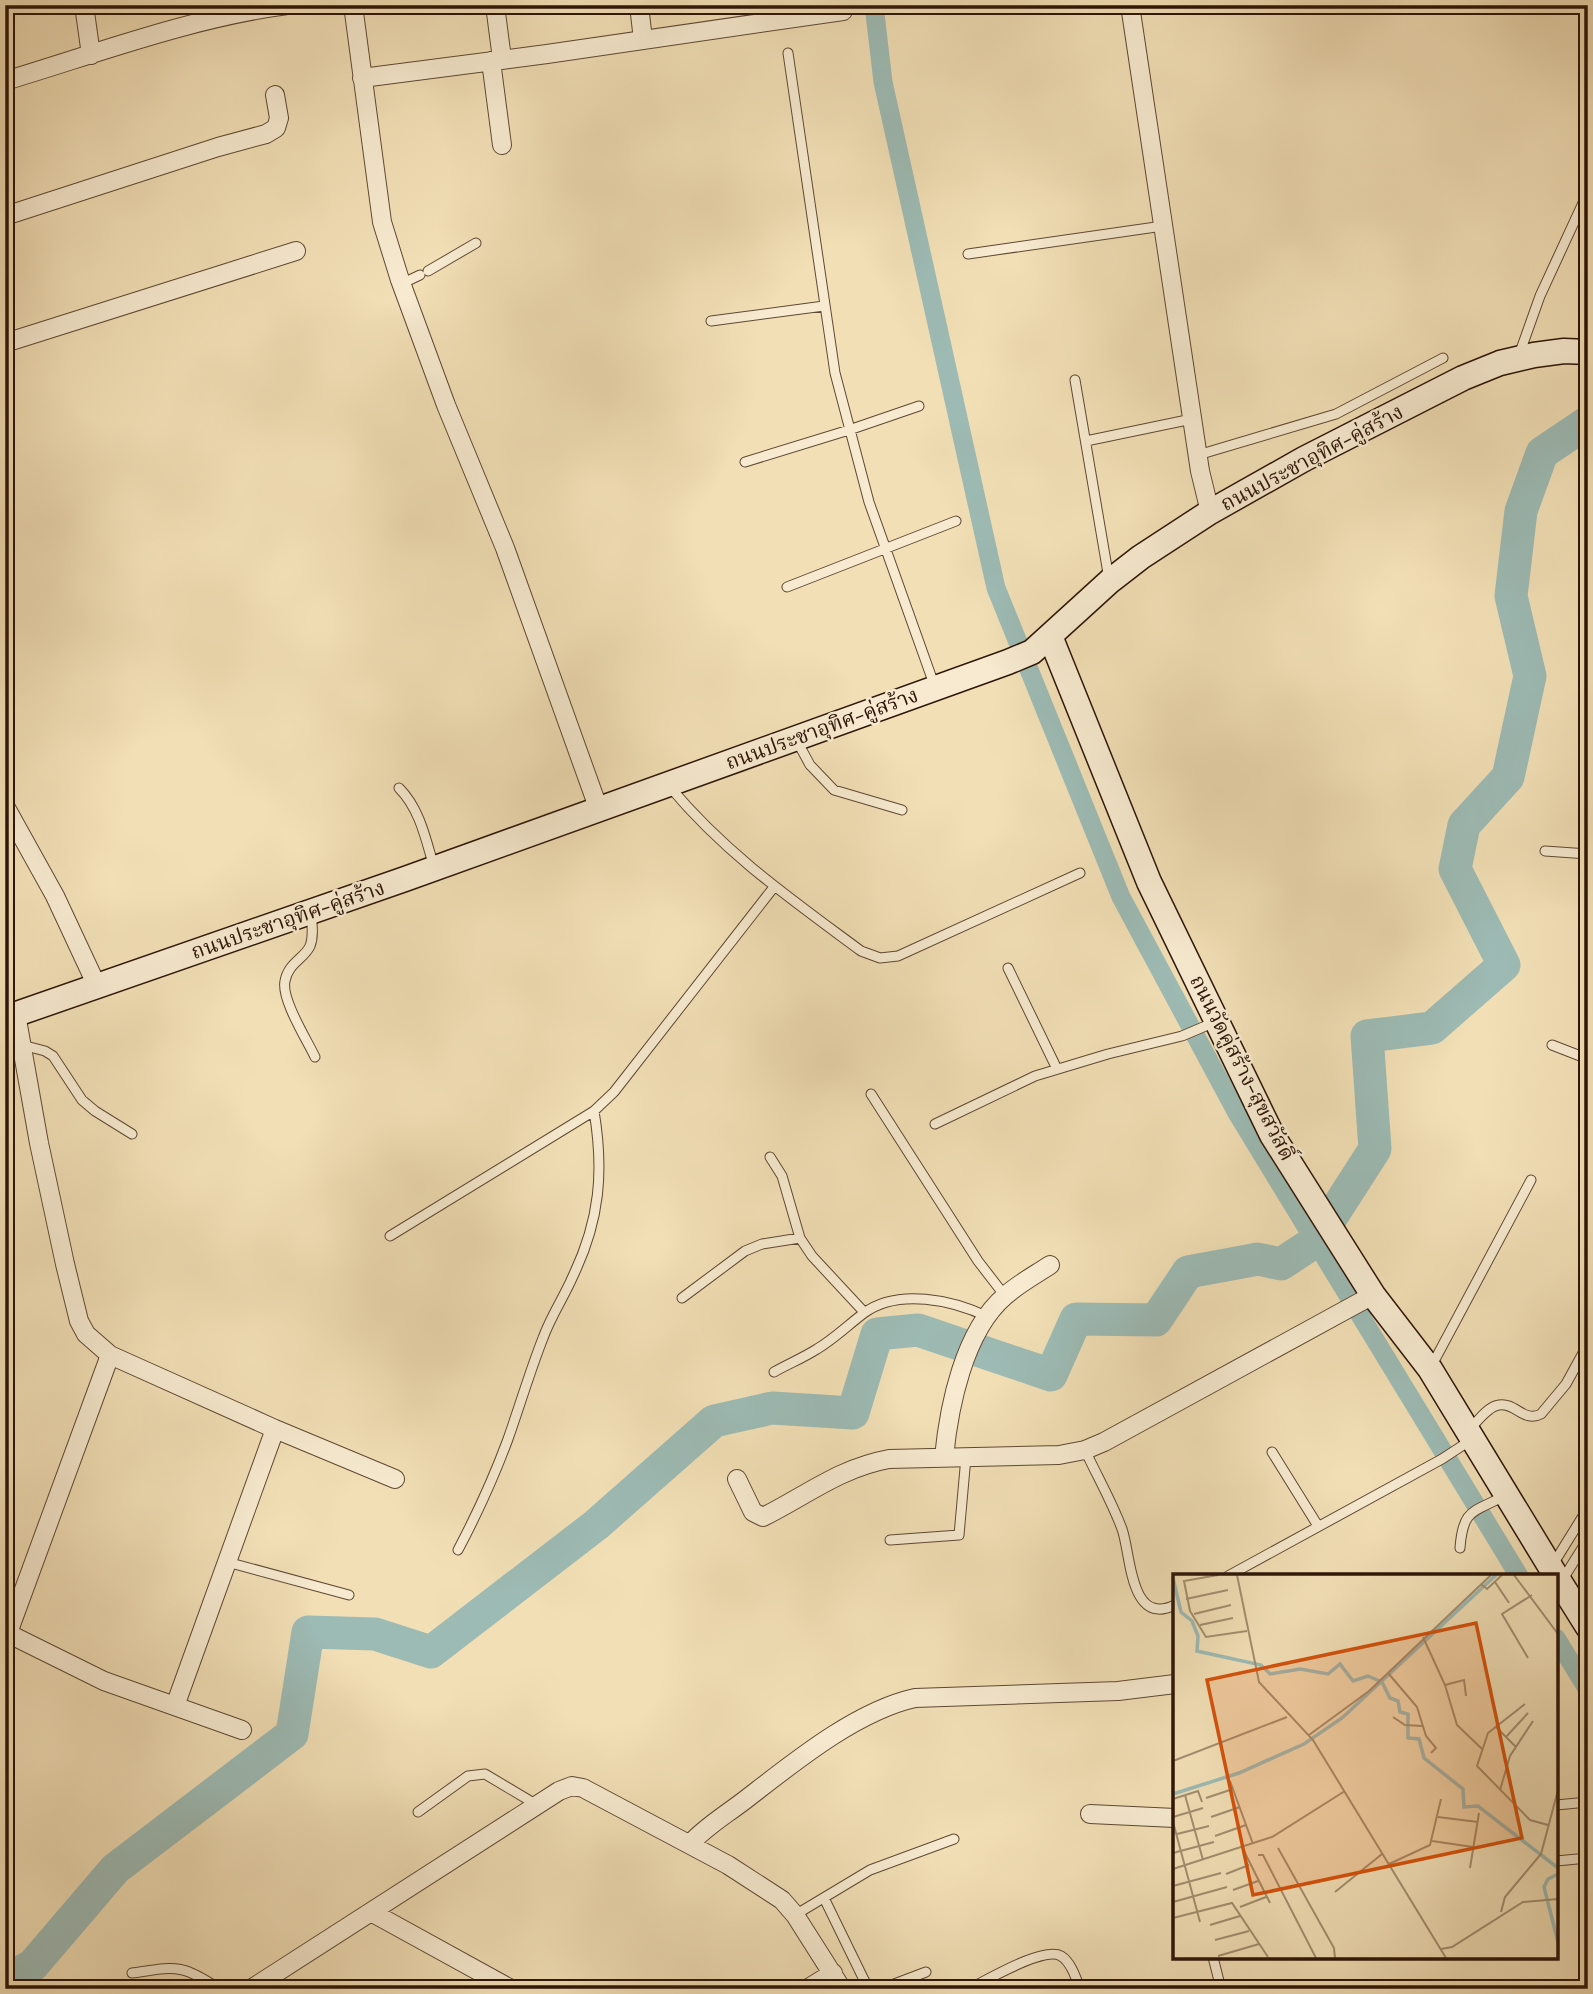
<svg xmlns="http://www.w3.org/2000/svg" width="1593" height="1994" viewBox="0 0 1593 1994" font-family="Cardo,'Noto Serif Thai',serif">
  <rect width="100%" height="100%" fill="#f2dfb6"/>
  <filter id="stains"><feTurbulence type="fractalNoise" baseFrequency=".00286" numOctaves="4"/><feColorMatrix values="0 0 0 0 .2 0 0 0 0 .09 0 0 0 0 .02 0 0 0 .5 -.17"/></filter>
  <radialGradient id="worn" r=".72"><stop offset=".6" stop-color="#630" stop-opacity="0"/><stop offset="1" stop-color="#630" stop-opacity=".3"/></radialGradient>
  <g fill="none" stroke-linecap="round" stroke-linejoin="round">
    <path stroke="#9dbbb5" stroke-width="19" d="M874,5L883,82L996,588L1121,897L1237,1113L1519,1576
      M1556,1638L1588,1690"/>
    <path stroke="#9dbbb5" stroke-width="33" d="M5,1981L33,1965L115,1869L292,1734L308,1632L375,1634L431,1652L596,1525L714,1421L772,1408L853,1413L877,1334L918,1330L1051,1375L1076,1319L1156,1320L1188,1272L1258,1259L1281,1264L1316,1241L1375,1149L1367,1036L1432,1028L1504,965L1455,869L1464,825L1508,777L1530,676L1511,596L1521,511L1542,453L1588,422"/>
    <g stroke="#5e4833" stroke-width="11">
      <path id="lane" d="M788,53L835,373L869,502L935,687
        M968,254L1163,226
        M428,271L476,243
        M401,284L420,275
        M711,321L824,306
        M1519,355L1540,296L1588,192
        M1075,380L1109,579
        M1086,441L1192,419
        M1198,455L1336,414L1443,358
        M745,462L849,430L919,406
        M787,587L956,521
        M797,741L810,765L834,790L902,810
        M670,787C726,854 791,899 861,951L880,958L898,956L1080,873
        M399,788C420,809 426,840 434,867
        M1545,851L1588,854
        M311,913C312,924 314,936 310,946C305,958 288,963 285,981C281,999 307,1040 315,1057
        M1008,968L1057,1069
        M22,1045L45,1051L53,1056L82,1100L95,1111L132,1134
        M1552,1045L1588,1059
        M871,1094L978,1261L1005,1296
        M935,1124L1035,1076L1108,1054L1182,1036L1215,1022
        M770,1157L782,1176L800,1238
        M390,1236L594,1111L614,1092L774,887
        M682,1298L745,1251L762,1244L800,1238L812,1256L864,1312
        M1431,1367L1531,1180
        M774,1372C788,1364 803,1358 817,1349C834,1339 848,1325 864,1313C898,1288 953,1300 988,1317
        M1469,1430C1477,1422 1488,1406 1499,1405C1515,1402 1524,1423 1541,1414L1566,1384L1588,1344
        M1085,1450C1097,1476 1112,1502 1122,1529C1131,1553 1129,1627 1175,1605
        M1272,1452L1318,1526
        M890,1540L959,1535L966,1457
        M1460,1548C1463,1508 1473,1513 1506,1495
        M458,1550C477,1514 494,1477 508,1439C520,1405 530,1371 543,1338C551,1316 564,1297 573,1276C600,1220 604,1171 594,1111
        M227,1562L349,1595
        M1552,1566L1588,1508
        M1228,1576L1442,1459L1471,1440
        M1563,1579L1588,1539
        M1556,1805L1588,1802
        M418,1812L468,1776L485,1774L537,1805
        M1556,1861L1588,1858
        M824,1898L867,1986L877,1989
        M795,1915L870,1870L954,1839
        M1213,1957L1221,1989
        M132,1973C175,1967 181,1963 219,1989
        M881,1989L926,1972
        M969,1989C987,1980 1044,1946 1061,1956C1071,1962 1076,1978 1080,1989"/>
    </g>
    <g stroke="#5e4833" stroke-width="20">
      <path id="street" d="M84,5L91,55
        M353,5L382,222L400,280L446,405L505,548L599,810
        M495,5L502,59
        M639,5L643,40
        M1130,5L1200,471L1210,512
        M491,61L502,145
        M362,78L547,54L843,11
        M5,81C98,53 191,18 287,5
        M5,216L218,147L266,134L276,128L279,118L275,95
        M5,343L296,251
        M5,806L55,896L97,986
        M16,1014L39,1143L65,1264L79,1321L86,1334L110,1355L275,1429L395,1479
        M944,1457C949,1406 964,1331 1005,1296C1018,1284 1035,1275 1050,1265
        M737,1479L753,1512L763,1517C807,1495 840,1468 889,1459L1059,1455L1085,1450L1104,1442L1373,1295
        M5,1632L104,1681L242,1730
        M8,1633L110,1355
        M175,1706L275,1429
        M1090,1814L1175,1818
        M690,1844C705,1827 727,1814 745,1800C793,1763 856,1711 915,1698L1118,1691L1175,1684
        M371,1912L511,1989
        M251,1989L559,1791L572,1786L583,1788L728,1865L782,1900L795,1915L842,1989
        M807,1989L833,1973"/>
    </g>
    <g stroke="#2d1507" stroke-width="27">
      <path id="secondary" d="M1050,636L1149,882L1272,1135L1373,1295L1430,1369L1556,1576
        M5,1018L405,879L1008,662L1032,652L1110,581L1141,557L1210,512L1304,459L1463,378L1500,363L1534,355L1564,351L1588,352
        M1556,1576L1588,1627"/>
    </g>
    <use href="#lane" stroke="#f7ead0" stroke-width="9"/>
    <use href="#street" stroke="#f7ead0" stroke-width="18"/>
    <use href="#secondary" stroke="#f7ead0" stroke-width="24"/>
  </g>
  <g text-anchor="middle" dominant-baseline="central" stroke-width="5" stroke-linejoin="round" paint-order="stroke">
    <g font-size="21" fill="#2d1507" stroke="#f7ead0">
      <text transform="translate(1312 458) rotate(-28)">ถนนประชาอุทิศ-คู่สร้าง</text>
      <text transform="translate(822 729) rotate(-20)">ถนนประชาอุทิศ-คู่สร้าง</text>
      <text transform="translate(288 920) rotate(-19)">ถนนประชาอุทิศ-คู่สร้าง</text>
      <text transform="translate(1242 1068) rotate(63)">ถนนวัดคู่สร้าง-สุขสวัสดิ์</text>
    </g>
  </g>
  <g transform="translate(1173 1574)">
    <rect width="385" height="385" fill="#f2dfb6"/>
    <path fill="none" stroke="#9dbbb5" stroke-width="3.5" d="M0,4L8,38L19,47L25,62L24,77L88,91L97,100L127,95L155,100L167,90L180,107L195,102L209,108L217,124L225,127L227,138L235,140V164L246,165L251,184L290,215L291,233L305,232L385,294M0,220L66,199L131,170L169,144L323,1M385,300L375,305L371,313L385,368"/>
    <path fill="none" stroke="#a38e70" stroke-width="2" d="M45,1L11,7L17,37L33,63L74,57M64,1L86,108L140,166L273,384M341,1L385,60M322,8L336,29M308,10L314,15L329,1M13,25L55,16M21,40L58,31M27,51L60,44M250,63L272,111L284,151L309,175M355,84L329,40L359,21M215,99L244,133L253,162L263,174L258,179M272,111L291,106L293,122M352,130L315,159L304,192L357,246L375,251M220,143L232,151L249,152M322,152L343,173M136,161L196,117L318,1M333,163L355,139M0,187L114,143M57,207L80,270M327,216L337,182L360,147M12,221L30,286M33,224L60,215M0,225L25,217L29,228M0,243L30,234M38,243L67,233M265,243L305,248M0,248L27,348M4,260L36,252M42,262L73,251M259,267L300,273M69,273L97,329M105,274L161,374L162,384M0,279L41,268M85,281H90L143,384M216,290L257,271L268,225M297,294L306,239M0,295L99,263L172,217M53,300L76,291M0,312L48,299M60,316L85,307M162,318L209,280M0,328L54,313M67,333L93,323M328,338L332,323L368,280L385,216M0,344L59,329L95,383M37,351L67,342M42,366L76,357M268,375L279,373L350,328L385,325M45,382L86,370"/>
    <path fill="#d5520c" fill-opacity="0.15" stroke="#d5520c" stroke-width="3.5" d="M303,49L349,264L80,321L34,106Z"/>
    <rect width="385" height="385" fill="none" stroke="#2d1507" stroke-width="3.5"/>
  </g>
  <rect width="1593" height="1994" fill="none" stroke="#f2dfb6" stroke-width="28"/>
  <rect x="7" y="7" width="1579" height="1980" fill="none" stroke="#2d1507" stroke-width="3.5"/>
  <rect x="14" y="14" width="1565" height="1966" fill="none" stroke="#2d1507" stroke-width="2"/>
  <rect width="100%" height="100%" filter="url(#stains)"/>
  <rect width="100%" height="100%" fill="url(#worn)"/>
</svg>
